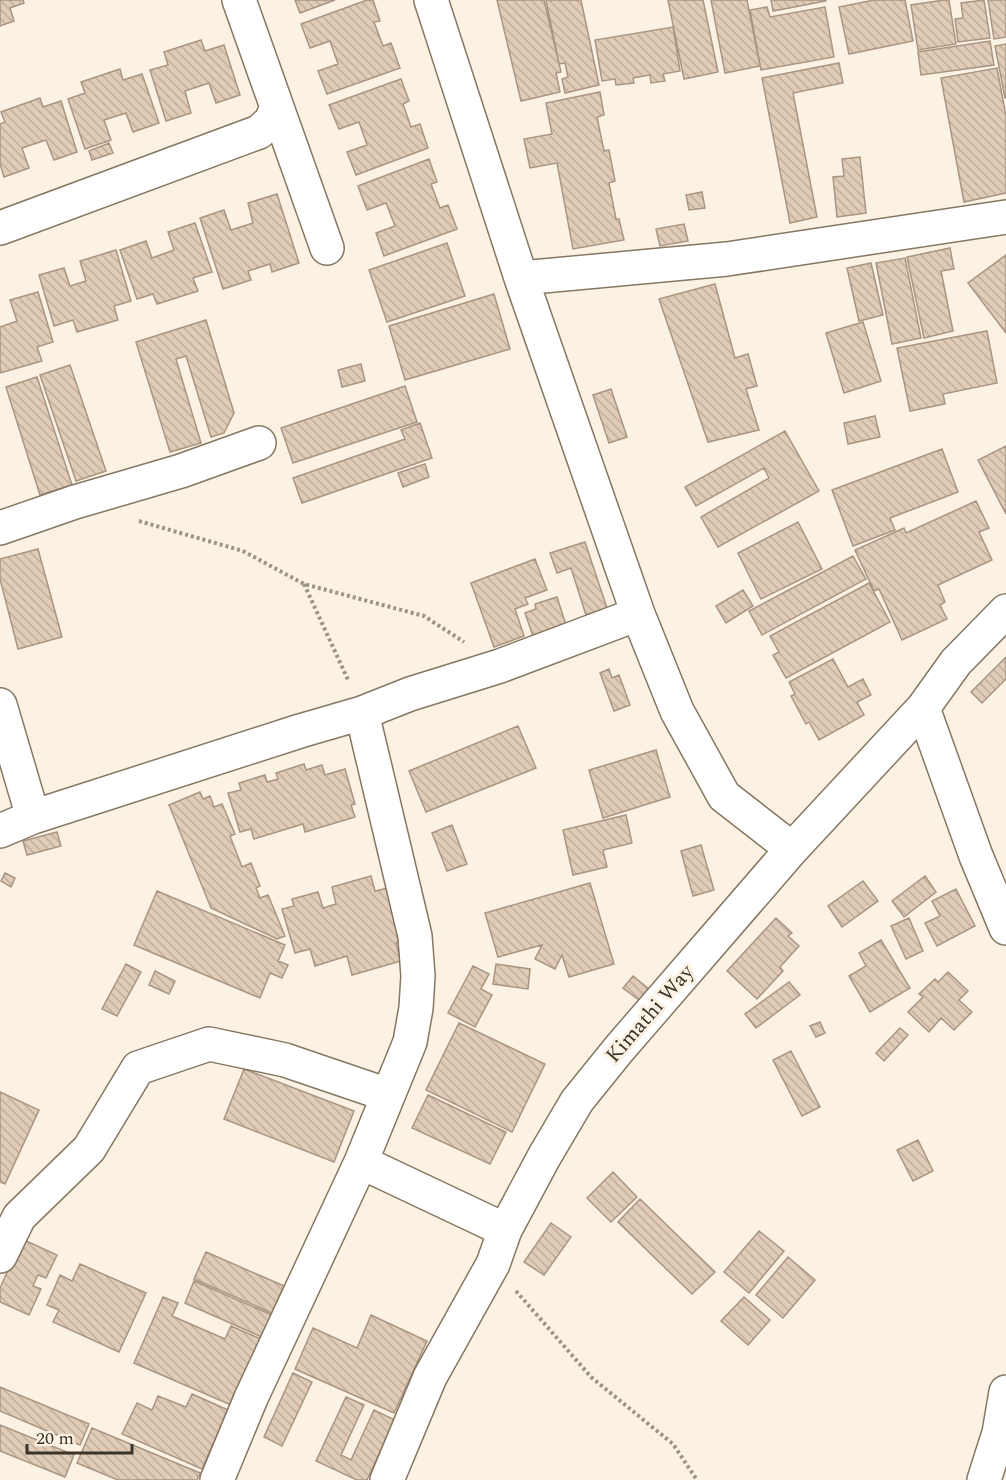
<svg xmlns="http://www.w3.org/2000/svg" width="1006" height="1480" viewBox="0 0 1006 1480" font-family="Spectral,serif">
  <defs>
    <pattern id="building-back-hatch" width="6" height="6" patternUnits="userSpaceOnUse" patternTransform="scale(1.5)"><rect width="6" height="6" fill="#e0cbb7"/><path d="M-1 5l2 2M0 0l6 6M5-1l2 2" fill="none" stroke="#c1af9e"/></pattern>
  </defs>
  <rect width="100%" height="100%" fill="#fcf2e4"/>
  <path fill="url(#building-back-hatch)" stroke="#a99582" stroke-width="1.5" d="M0,0H23L24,3L10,8L14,21L0,26Z
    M295,0H335L300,13Z
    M367,0H373L380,21L374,22L383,46L391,43L400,68L327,94L318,71L338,64L330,41L310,48L301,24Z
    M497,0H544L561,72L556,73L560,92L521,101Z
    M546,0H581L599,85L565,93L562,79L568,77L565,63L559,64Z
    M668,0H703L718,72L684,79Z
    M711,0H747L760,66L725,73Z
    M771,0H826V1L773,11Z
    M874,0H905L913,41L849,54L839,7Z
    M944,0H949L956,44L918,50L911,5Z
    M984,0L990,38L958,42L955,19L963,18L961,3Z
    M988,0H1006V37L994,39Z
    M767,7L770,17L825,7L834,57L761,70L750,10Z
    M673,27L680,71L663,74L665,81L651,83L650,75L633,78L634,83L616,85L615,79L602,81L595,40Z
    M201,40L205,51L224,45L240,95L216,103L209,83L185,91L191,113L166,121L150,70L168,65L164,52Z
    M990,41L994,65L921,75L918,52Z
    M1006,44V98H1005L995,46Z
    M839,63L843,83L793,93L817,217L790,223L762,78Z
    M997,68L1006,116V193L964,202L941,78Z
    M120,69L123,80L142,74L159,123L133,132L126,113L104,120L111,140L85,149L68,99L85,93L81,82Z
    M401,79L409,101L403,104L411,127L420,124L428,148L356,175L347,152L367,145L359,122L339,129L329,105Z
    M600,92L604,115L597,117L604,151L609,150L615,181L609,183L616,219H619L624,240L573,249L557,163L530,168L524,139L552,134L546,103Z
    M40,98L43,107L61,101L77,152L54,160L46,140L22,148L29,168L4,177L0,164V124L5,122L1,112Z
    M109,143L113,153L92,160L89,151Z
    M860,157L866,213L837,217L833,177L844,176L842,159Z
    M429,159L437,182L431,184L440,208L448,205L457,229L384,256L376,233L395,226L386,203L367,210L358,186Z
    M702,192L705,208L689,210L686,195Z
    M277,194L299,263L272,272L270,264L248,271L251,280L223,289L200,218L224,210L231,230L253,223L248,203Z
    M195,223L212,272L193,278L198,291L157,304L153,294L137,299L120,250L146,241L152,258L174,250L168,232Z
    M684,224L688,241L660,246L656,229Z
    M447,243L465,296L387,322L369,270Z
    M950,248L954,269L941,271L953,331L924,338L907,257Z
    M116,250L131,301L114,306L118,320L77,332L73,320L54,326L39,275L64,268L70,286L86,281L80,261Z
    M1006,255V333L968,283Z
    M905,258L921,338L892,344L876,263Z
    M871,263L883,315L859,321L847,268Z
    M715,284L735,358L748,354L757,386L746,389L759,430L708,442L659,299Z
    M38,292L53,342L37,347L42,361L0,373V327L17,321L10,300Z
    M494,294L510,349L405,380L389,326Z
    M206,320L234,413L224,433L211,437L186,356L176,359L201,443L170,452L136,342Z
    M863,322L881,381L844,393L826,333Z
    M987,331L997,383L943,394L945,404L910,411L897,348Z
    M361,364L365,381L342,387L338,370Z
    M70,365L106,471L76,481L40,375Z
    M37,377L72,485L40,495L6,387Z
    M405,386L417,422L293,463L281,428Z
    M611,389L627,437L609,443L593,395Z
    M875,416L880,437L848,444L844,423Z
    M420,423L432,458L302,503L293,478L405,439L401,430Z
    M785,431L819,491L718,547L701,517L769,478L764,468L696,506L685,487Z
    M1006,446V514L978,460Z
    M942,449L958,492L890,518L895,530L853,546L832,490Z
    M425,464L429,477L403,487L398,473Z
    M976,501L989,528L979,532L992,560L938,585L945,602L940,605L947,619L902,640L879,589L874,591L855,550L904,528L906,533Z
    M798,522L822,569L761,599L738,553Z
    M585,542L607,608L586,615L571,568L557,573L550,553Z
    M38,549L62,637L18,649L0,579V559Z
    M853,556L866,579L762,635L749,611Z
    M535,559L547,590L525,598L528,604L515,609L524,636L494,647L471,583Z
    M869,583L890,622L786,678L773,655L779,652L770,636Z
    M743,590L753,606L726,623L716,606Z
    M557,597L566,625L533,636L525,613L536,609L535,604Z
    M1006,657V679L982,703L971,692Z
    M833,659L848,687L863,679L871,695L857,702L864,715L819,740L809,722L806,724L791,696L795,694L789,682Z
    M609,669L612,678L619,675L630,705L614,711L600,673Z
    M518,726L536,768L426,812L409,771Z
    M656,750L670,797L603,818L589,770Z
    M304,764L306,770L322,765L325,775L345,769L355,804L351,805L355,817L305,832L303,824L254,839L251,829L240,832L228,793L241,790L239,783L265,775L267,782L278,779L276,773Z
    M200,792L203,799L210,796L214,807L222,804L235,834L230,836L242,867L251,863L260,886L256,888L260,898L268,895L285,936L277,939L211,908L169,805Z
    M626,815L632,843L603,850L607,867L573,875L563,830Z
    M452,825L467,864L447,871L432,833Z
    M57,832L61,846L27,855L23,841Z
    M701,845L714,890L693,896L681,851Z
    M5,873L15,878L11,887L1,881Z
    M371,876L375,891L388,888L403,941L396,943L401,961L352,975L347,956L315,966L310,949L295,953L282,909L294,906L292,899L318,892L323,908L336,904L332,887Z
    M925,876L936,892L904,917L892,901Z
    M863,881L878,901L842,927L828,906Z
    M590,883L614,964L569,977L562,955L555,969L535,959L542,945L498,957L485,913Z
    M956,889L975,926L937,946L925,923L940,916L932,901Z
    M157,891L285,945L278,961L288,965L282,978L270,973L260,998L134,945Z
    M776,918L792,933L788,936L799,946L780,967L783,971L757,999L727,971Z
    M909,918L923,951L906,959L891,926Z
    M881,940L910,988L870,1012L849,976L866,966L859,953Z
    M126,964L141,972L117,1016L102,1009Z
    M496,964L530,969L528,989L493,984Z
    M473,966L489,974L481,989L492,995L475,1027L448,1013Z
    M155,971L175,981L169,994L149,985Z
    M948,972L968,991L959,1000L972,1012L954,1030L941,1018L929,1032L908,1012L923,997L919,994L935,979L938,982Z
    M633,976L649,989L639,1000L623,988Z
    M789,982L800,995L756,1028L745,1014Z
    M820,1022L825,1033L816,1037L810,1026Z
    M459,1023L545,1064L512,1132L426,1090Z
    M900,1028L908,1035L884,1061L876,1053Z
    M791,1051L820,1107L802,1116L773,1060Z
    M244,1069L354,1111L334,1162L224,1119Z
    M0,1092L39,1110L5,1184L0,1182Z
    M428,1095L506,1132L490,1164L412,1128Z
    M918,1140L933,1171L913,1181L897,1150Z
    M613,1172L637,1197L611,1222L587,1198Z
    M640,1199L715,1272L692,1294L618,1222Z
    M551,1223L571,1237L544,1275L524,1262Z
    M759,1231L784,1251L749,1293L724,1272Z
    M22,1239L57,1255L46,1278L38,1275L33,1286L41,1289L29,1315L0,1302V1288Z
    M206,1252L284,1286L272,1313L194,1279Z
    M788,1257L815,1280L783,1318L756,1295Z
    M80,1264L146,1293L119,1352L53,1322L59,1310L47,1305L60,1275L72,1281Z
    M194,1281L272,1315L262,1337L185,1303Z
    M163,1297L178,1303L172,1316L225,1339L231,1326L261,1339L231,1405L134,1363Z
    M744,1297L770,1320L748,1345L721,1321Z
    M371,1315L427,1341L394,1413L295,1369L313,1328L357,1348Z
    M293,1373L312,1382L282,1446L264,1437Z
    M0,1387L89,1424L80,1445L0,1411Z
    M192,1394L228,1410L202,1469L122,1434L137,1403L152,1410L158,1396L186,1407Z
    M346,1397L364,1405L341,1455L351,1460L374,1410L395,1420L367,1480H357L316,1461Z
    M0,1425L74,1455L65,1477L0,1451Z
    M92,1428L200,1473L197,1480H118L77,1463Z"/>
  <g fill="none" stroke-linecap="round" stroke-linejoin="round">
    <g stroke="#867762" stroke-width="36">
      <path id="minor" d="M239,0L327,248
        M431,0L521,278L638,614L677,711L724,796L792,849
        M0,228L259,132L271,121L277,107
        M521,278L727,259L1006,217
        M0,528L75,502L181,471L259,443
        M0,705L33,817
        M923,708L976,856L1006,928
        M0,831L33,817L300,731L362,713L410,694L500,666L638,614
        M361,1162L505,1230
        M0,1256L19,1217L89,1149L138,1068L209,1044L285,1060L388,1095
        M217,1480L251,1398L361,1162L410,1042L416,1008L418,976L415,936L362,713
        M387,1480L430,1377L493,1264L505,1230L544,1157L577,1101L619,1049L792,849L923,708L956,662L1006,611
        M984,1480L999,1433L1006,1392"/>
    </g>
    <path stroke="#9b9388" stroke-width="4" stroke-dasharray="3 3" stroke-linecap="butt" d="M139,521L243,551L304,584L424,616L464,642
      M304,584L349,682
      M516,1291L591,1377L673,1444L697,1480"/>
    <use href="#minor" stroke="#fff" stroke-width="33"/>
  </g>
  <g text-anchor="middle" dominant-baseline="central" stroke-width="6" stroke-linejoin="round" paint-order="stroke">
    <g font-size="21" fill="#3a342b" stroke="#fcf2e4">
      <text transform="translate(650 1014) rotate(-49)">Kimathi Way</text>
    </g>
  </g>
  <path d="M27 1444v9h105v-9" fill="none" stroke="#3a342b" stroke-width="3"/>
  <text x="36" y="1444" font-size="18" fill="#3a342b" stroke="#fcf2e4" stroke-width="4.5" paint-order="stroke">20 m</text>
</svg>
